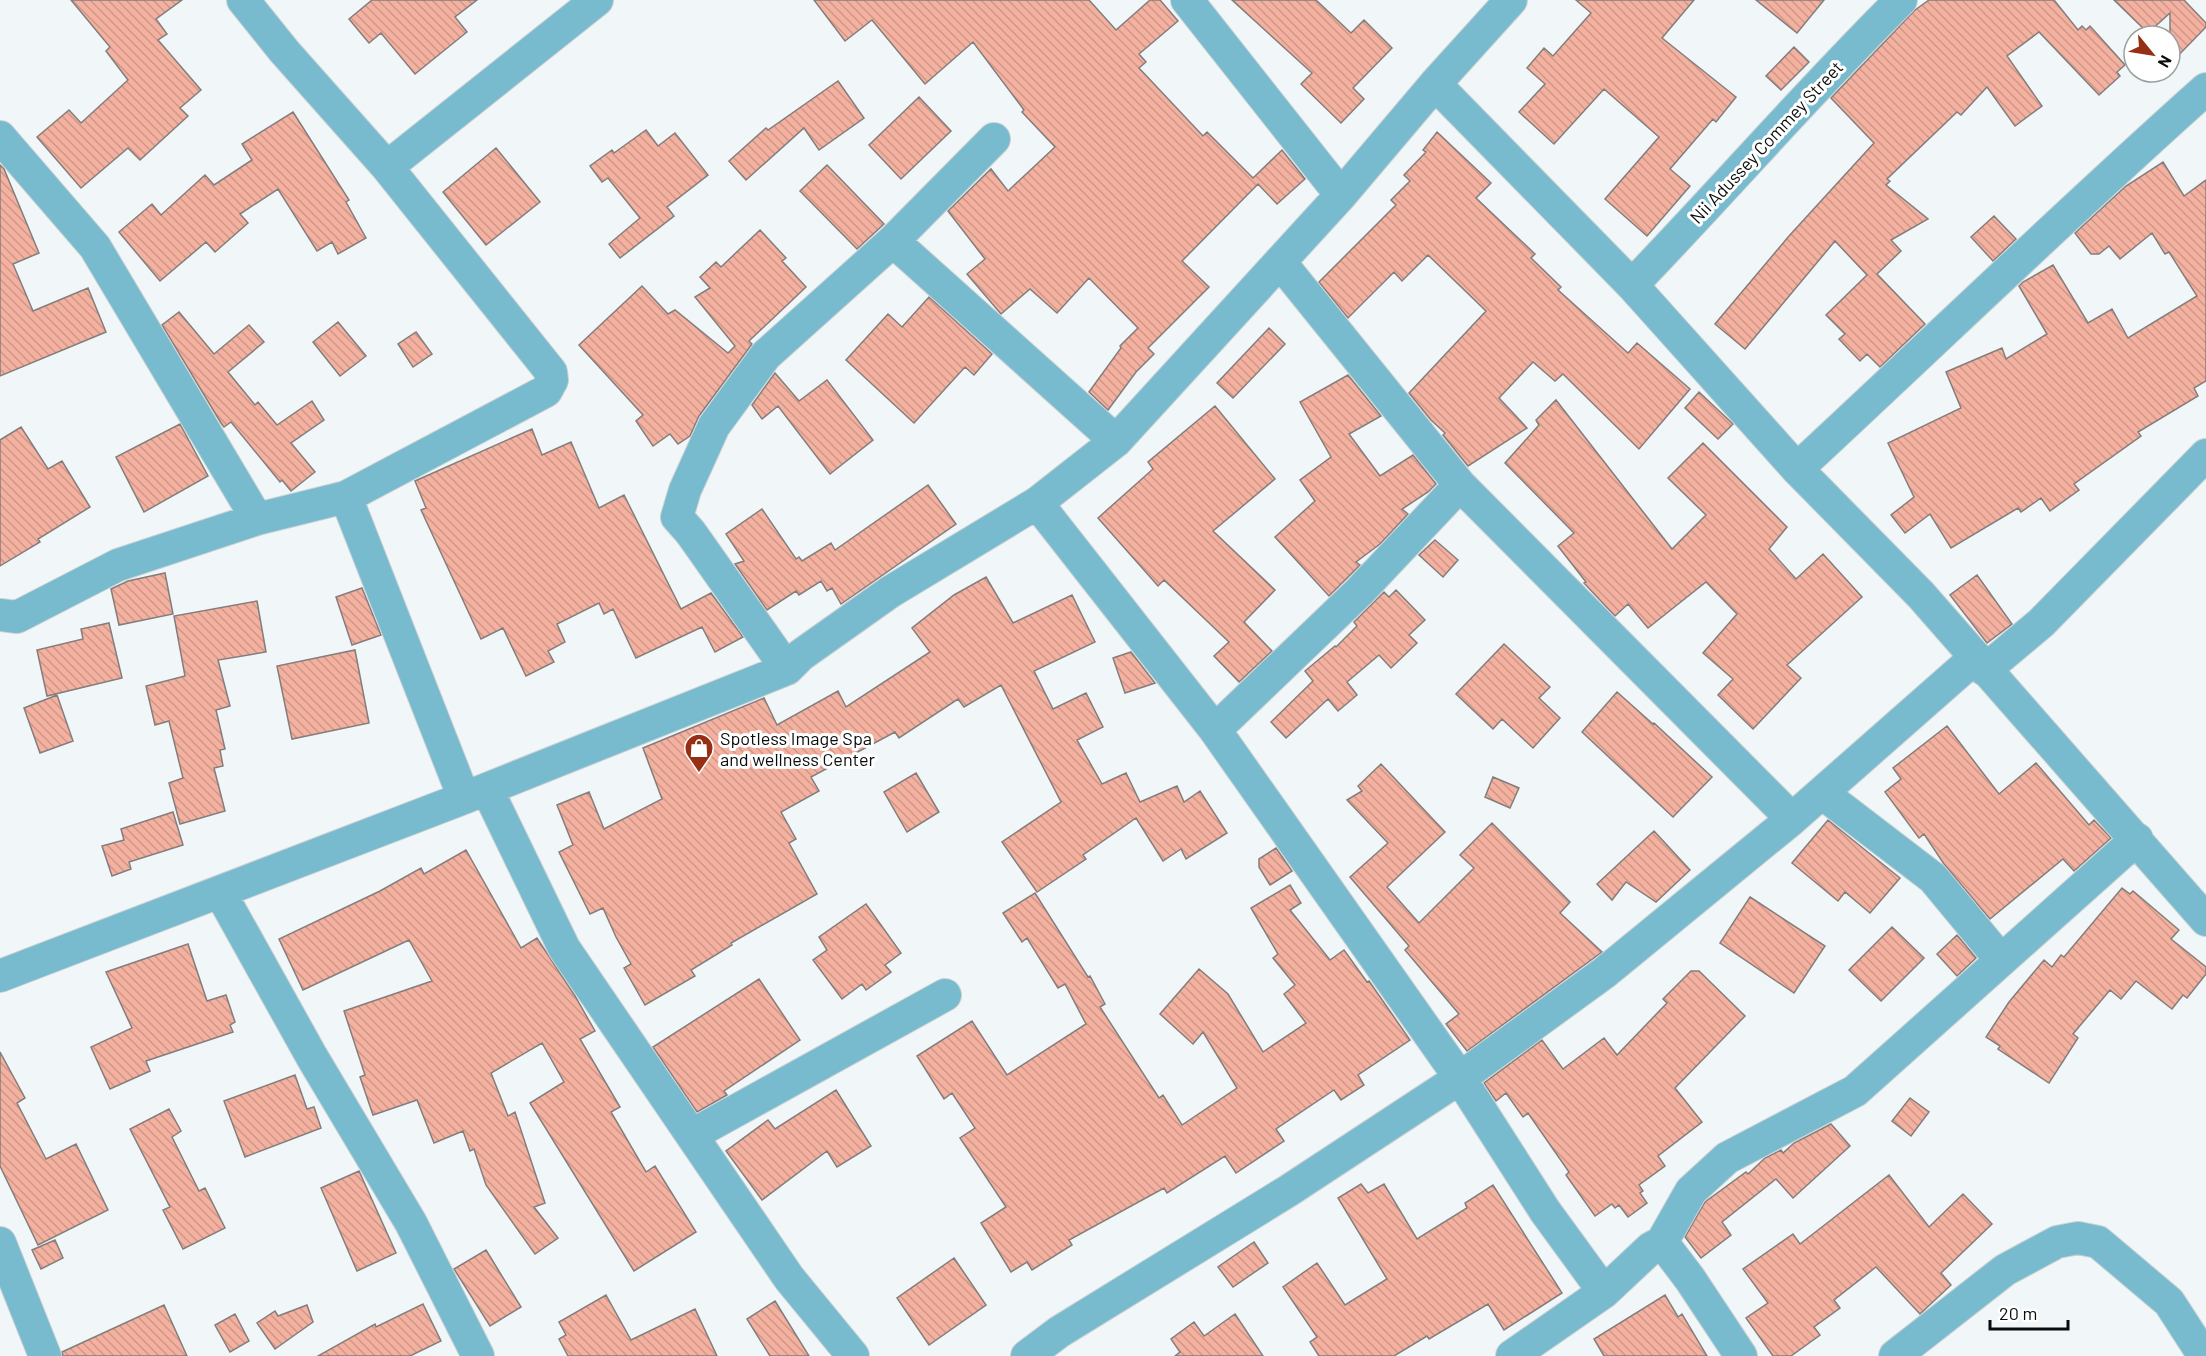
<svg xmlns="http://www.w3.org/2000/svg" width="2206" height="1356" viewBox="0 0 2206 1356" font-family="Barlow,sans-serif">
  <defs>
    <pattern id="building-back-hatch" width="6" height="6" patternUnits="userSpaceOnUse" patternTransform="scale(1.5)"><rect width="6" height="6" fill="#f4b1a0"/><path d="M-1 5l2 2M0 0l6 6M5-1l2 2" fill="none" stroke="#d09789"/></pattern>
  </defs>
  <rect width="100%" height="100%" fill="#f1f7f9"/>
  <path fill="url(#building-back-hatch)" stroke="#837d7c" stroke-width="1.5" d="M71,0H182L156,19L167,34L158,40L201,90L180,108L188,116L140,160L128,148L81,188L37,137L69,110L81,123L128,80L106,51L110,47Z
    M372,0H477L455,17L467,32L415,74L381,33L369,43L349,19Z
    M814,0H1089L1116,30L1150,0H1160L1178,21L1139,54L1146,62L1139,68L1203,136L1207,132L1253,178L1282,150L1305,179L1277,204L1258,184L1182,261L1209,287L1148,348L1154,354L1136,372L1108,410L1089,392L1121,348L1120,346L1138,328L1089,278L1057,313L1030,289L1001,314L967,274L985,259L948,211L991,169L1008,191L1055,147L1022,112L1024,110L973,42L925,84L872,20L845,41Z
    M1232,0H1316L1351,33L1364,20L1392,48L1353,88L1364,99L1341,123L1301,84L1312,73Z
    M1576,0H1694L1662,38L1736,97L1716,122L1713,119L1670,169L1690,186L1647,236L1605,199L1659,137L1604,89L1554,144L1519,112L1545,84L1527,68L1544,48L1553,56L1591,13Z
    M1756,0H1824L1797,33Z
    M1929,0H2054L2078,30L2082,26L2086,30L2090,26L2125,65L2117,72L2120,76L2099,95L2039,32L2007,56L2042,106L2015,126L1987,87L1961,115L1957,112L1887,179L1890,181L1886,185L1928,219L1891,240L1901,251L1877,274L1925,324L1880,367L1867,354L1860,361L1839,339L1845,334L1826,315L1867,275L1835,241L1745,349L1715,324L1789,236L1874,143L1831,98L1915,10Z
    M2114,0H2184L2206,23V27L2170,64V13L2148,33Z
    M1794,47L1809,62L1781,90L1766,76Z
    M838,81L864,118L819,150L804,128L746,180L729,161L766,128L768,130Z
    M919,97L951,131L901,179L869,145Z
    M293,112L349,200L346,202L366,238L338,254L332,242L317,251L278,189L240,214L248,223L215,252L206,242L160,281L119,232L152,204L161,215L205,175L214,185L252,160L242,144Z
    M646,130L658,146L675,133L708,175L667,207L674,216L620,258L609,244L640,218L608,178L602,182L590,166L612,150L614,153Z
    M1437,132L1491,183L1476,198L1535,254L1531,258L1561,287L1558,290L1628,353L1637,343L1690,389L1639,449L1563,374L1555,381L1533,362L1499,398L1527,428L1468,466L1443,435L1445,433L1431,420L1409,393L1486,311L1428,255L1402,281L1394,272L1348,318L1319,282L1396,205L1391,200L1410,181L1404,175L1426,152L1423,150Z
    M496,148L540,202L486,245L443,192Z
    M2163,162L2184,196L2206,180V381L2194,388L2198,396L2138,432L2141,436L2074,484L2079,490L2050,511L2041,498L2021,512L2018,508L1951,548L1930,514L1905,533L1891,515L1914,497L1888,443L1961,408L1946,372L2002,348L2006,359L2047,334L2019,286L2023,282L2053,265L2088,323L2112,309L2128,338L2197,296L2169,252L2165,254L2152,233L2120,259L2109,246L2099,254H2091L2075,233L2126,186Z
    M0,165L4,169L39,253L13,264L33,311L88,288L106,332L0,376Z
    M827,165L884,224L857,249L800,191Z
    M1994,216L2016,239L1993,261L1971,237Z
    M760,230L786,258L782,261L806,287L749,341L752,344L699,416L690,436L678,444L670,434L653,446L636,421L643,415L579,345L642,286L668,314L675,310L728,353L735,346L695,297L710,288L700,277L716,262L721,267Z
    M929,297L992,354L974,375L965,367L914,423L846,360L888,314L902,327Z
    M179,312L214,354L249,325L264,342L228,372L255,405L258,402L277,425L312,401L324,420L291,443L315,472L291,491L282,480L280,482L231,422L224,427L221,423L162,325Z
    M338,322L366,356L340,376L313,342Z
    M1269,328L1285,344L1233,398L1217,383Z
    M416,332L432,354L413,367L398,344Z
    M775,373L799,401L827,380L873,440L830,474L778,406L762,419L752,405Z
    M1348,375L1381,416L1349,434L1380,476L1413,455L1436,484L1428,492L1402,509L1408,514L1380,544L1356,562L1360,565L1329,596L1275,537L1315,501L1300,480L1331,457L1300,402Z
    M1699,392L1733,424L1718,439L1685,408Z
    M1556,400L1672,549L1706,515L1668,478L1703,443L1787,527L1769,549L1796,579L1823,554L1862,597L1787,665L1801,678L1753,729L1718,695L1733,679L1703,653L1737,614L1706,582L1648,628L1628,604L1615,616L1584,583L1586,582L1558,546L1574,533L1505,463L1539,425L1536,420Z
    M1215,406L1275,479L1213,531L1275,590L1244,622L1272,651L1239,682L1214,656L1229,642L1164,580L1158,586L1098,518L1153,469L1148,462Z
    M180,424L208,476L144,512L116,457Z
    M21,427L48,469L62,461L90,507L38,539L40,542L0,566V440Z
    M532,429L542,455L571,442L599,508L624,495L681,609L711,593L743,637L715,652L702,627L636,658L613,609L604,614L599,603L557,624L565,642L548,651L554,662L526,676L503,628L481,639L421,510L426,508L415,481Z
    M928,485L956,524L841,604L832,588L827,591L821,581L799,595L796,591L767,610L735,564L744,561L726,534L762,509L796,559L799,557L802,561L831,543L835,550Z
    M1435,540L1458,560L1443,577L1419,555Z
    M165,573L173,614L119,625L111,589L128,581Z
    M1977,575L2012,624L1987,643L1950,595Z
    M986,577L1013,623L1072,595L1095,642L1034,671L1053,709L1086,693L1103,727L1077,740L1102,784L1126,773L1140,802L1177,786L1184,802L1200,791L1227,833L1186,859L1181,849L1163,861L1136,818L1083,855L1086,859L1037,892L1002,842L1061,802L1001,685L964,707L958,699L899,738L895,732L811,777L819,791L781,812L796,839L789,843L817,894L731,943L732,945L691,970L695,976L645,1005L624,968L631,964L616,937L603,908L590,914L559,852L573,845L557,805L589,792L604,829L662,799L643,748L764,698L777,725L838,691L846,707L930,652L912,628L954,595Z
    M362,588L381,635L352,645L336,597Z
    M1396,590L1425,620L1409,635L1417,643L1391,668L1379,655L1347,682L1357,695L1338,711L1328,699L1286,738L1271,722L1313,681L1305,671L1335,646L1336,647L1357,626L1354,622L1384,592L1389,597Z
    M257,601L266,652L218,660L230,706L216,710L225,749L220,750L223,766L214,768L225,811L180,824L169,783L183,778L169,721L155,725L146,686L185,676L174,616Z
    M109,623L122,678L47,696L37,650L83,639L81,629Z
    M1504,644L1550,687L1539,698L1560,718L1533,748L1502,719L1493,729L1456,694Z
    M355,650L369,723L292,739L277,666Z
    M1131,652L1155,683L1125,693L1113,658Z
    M1617,692L1653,724L1654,723L1712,777L1673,817L1582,732Z
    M57,695L73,741L40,753L24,708Z
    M1947,726L1999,794L2036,763L2089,825L2094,820L2111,838L2074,871L2063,859L1990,919L1944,864L1924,834L1919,838L1885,792L1901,779L1893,768Z
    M1381,764L1445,832L1387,887L1419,923L1474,868L1460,855L1492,823L1570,902L1560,913L1602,952L1467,1051L1446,1024L1459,1014L1405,950L1409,946L1350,877L1388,843L1347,800L1362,791L1358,786Z
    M916,773L939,812L907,832L884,792Z
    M1493,777L1519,788L1510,808L1485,797Z
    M173,812L183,845L129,862L131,869L112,876L102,846L124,840L121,829Z
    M1828,820L1900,878L1870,913L1845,892L1838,901L1792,863Z
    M1654,831L1690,870L1656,902L1626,882L1612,900L1597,884Z
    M1276,848L1292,871L1270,885L1259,867V859Z
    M466,850L521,948L537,938L575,996L595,1031L580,1039L620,1107L611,1112L646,1172L655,1166L696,1232L634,1271L530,1103L564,1082L542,1043L491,1073L508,1116L515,1112L545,1203L534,1207L558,1238L535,1254L486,1185L474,1149L470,1151L463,1131L434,1143L417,1100L373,1115L360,1077L365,1075L344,1011L432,981L409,940L303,990L279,939L380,891L421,868L424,874Z
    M1290,885L1301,903L1290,910L1330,960L1344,950L1367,982L1369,981L1410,1040L1358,1075L1364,1085L1341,1100L1334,1090L1276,1129L1284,1141L1236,1173L1225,1156L1167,1193L1164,1188L1069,1240L1072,1245L1032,1270L1027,1262L1011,1272L981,1223L1006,1207L960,1138L975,1128L952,1093L944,1099L917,1056L972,1021L1007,1075L1086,1024L1065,984L1058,988L1027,938L1022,942L1003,913L1035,893L1088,977L1090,976L1105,1004L1100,1007L1159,1098L1163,1095L1182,1125L1237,1088L1203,1032L1193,1044L1160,1014L1199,969L1228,994L1263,1052L1306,1023L1284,994L1295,985L1273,958L1278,954L1251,908Z
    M2122,888L2130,894L2133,891L2179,930L2171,939L2206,967V974L2187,998L2183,995L2172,1009L2136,981L2121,999L2110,990L2073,1034L2078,1038L2049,1083L1998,1049L2000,1046L1986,1037L2009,1002L2044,960L2052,967L2061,955L2064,957Z
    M1750,897L1825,946L1794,993L1720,943Z
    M866,904L901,953L885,965L891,972L866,990L862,984L842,999L813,960L827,950L819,937Z
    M1892,927L1924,958L1881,1001L1849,970Z
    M1957,935L1976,958L1957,976L1937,954Z
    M188,944L207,1001L226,995L235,1022L230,1025L233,1032L146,1061L150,1071L110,1089L91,1047L132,1028L106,972Z
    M1691,971H1699L1745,1016L1675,1088L1702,1122L1658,1156L1665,1166L1639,1185L1643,1191L1640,1193L1647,1203L1628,1217L1619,1205L1615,1208L1612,1204L1595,1216L1566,1175L1569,1172L1528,1113L1523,1117L1506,1093L1496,1101L1484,1083L1542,1040L1563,1069L1604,1038L1617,1055L1667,1003L1663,999Z
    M759,979L800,1040L724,1091L727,1095L697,1112L653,1047Z
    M0,1052L25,1098L17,1103L46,1159L76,1144L108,1210L38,1245L0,1166Z
    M295,1075L307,1109L314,1107L321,1128L245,1157L224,1101Z
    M836,1090L871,1146L837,1167L827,1151L762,1200L726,1151L768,1120L775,1129Z
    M1910,1098L1929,1112L1911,1136L1892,1121Z
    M169,1109L181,1131L172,1137L199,1191L205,1188L225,1228L183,1249L163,1210L170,1207L130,1129Z
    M1831,1124L1850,1146L1793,1198L1776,1179L1722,1222L1731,1235L1701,1258L1685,1237L1705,1202L1746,1172L1748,1174L1765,1158L1781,1150L1783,1153L1794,1143Z
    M359,1171L396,1253L357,1271L321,1188Z
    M1889,1175L1929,1227L1963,1194L1992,1224L1941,1273L1951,1285L1920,1314L1876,1267L1834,1300L1840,1308L1814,1327L1820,1335L1791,1356H1773L1746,1318L1768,1303L1743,1269L1793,1234L1800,1244Z
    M1361,1184L1368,1193L1384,1184L1417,1239L1467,1208L1465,1203L1493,1185L1562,1293L1504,1330L1488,1304L1429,1339L1427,1336L1394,1356H1319L1310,1342L1317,1337L1283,1287L1317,1263L1345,1305L1387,1279L1338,1198Z
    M55,1240L63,1258L41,1269L32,1250Z
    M1254,1242L1268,1263L1233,1287L1218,1267Z
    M486,1250L521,1307L490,1326L454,1269Z
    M954,1258L986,1305L929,1345L897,1298Z
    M606,1295L631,1340L695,1309L717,1356H568L559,1339L566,1335L559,1322Z
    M1665,1295L1678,1317L1682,1314L1707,1356H1604L1594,1339Z
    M775,1301L809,1356H770L747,1319Z
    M423,1304L441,1341L410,1356H318L375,1324L376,1327Z
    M164,1305L187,1356H63L62,1352Z
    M307,1305L313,1322L275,1349L257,1323L275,1311L278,1316Z
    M235,1314L249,1341L230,1352L215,1325Z
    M1235,1314L1263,1356H1175L1180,1352L1171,1339L1194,1322L1204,1336Z"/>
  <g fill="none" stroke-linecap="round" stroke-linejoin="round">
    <g stroke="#ccd1d3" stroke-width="34">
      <path id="minor" d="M1187,0L1341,195
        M1435,84L1632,285L1797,469L1921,595L2206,920
        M0,137L95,247L257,519
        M387,167L597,0
        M893,241L1116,441
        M1280,262L1460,485L1792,819
        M1632,285C1723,191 1808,92 1901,0
        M1797,469C1934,342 2067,213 2206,89
        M346,497L464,798
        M1037,503L1215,730L1460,1078L1545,1211L1604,1292
        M0,615L17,617L118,565L257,519L346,497L546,391L552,380L551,372L387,167L284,51L243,0
        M787,669L691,533L677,517L685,490L714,426L766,355L893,241L994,139
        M1985,670L2041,623L2206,455
        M1215,730L1359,592L1460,485
        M487,789L564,948L789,1278L853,1356
        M1822,793L1933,878L2001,960
        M220,892L312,1057L411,1223L478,1356
        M0,976L464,798L787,669L801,655L890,592L1037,503L1116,441L1341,195L1435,84L1511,0
        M692,1135L945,995
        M1662,1242L1691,1191L1727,1158L1855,1091L2137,839
        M0,1243L45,1356
        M1027,1356L1059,1332L1288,1191L1460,1078L1604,973L1792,819L1976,657
        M1512,1356L1604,1292L1651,1248L1662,1242L1690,1279L1741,1356
        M1895,1356L2005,1270L2057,1242L2078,1238L2098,1242L2169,1302L2204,1356"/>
    </g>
    <use href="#minor" stroke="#78bbcf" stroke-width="32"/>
  </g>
  <defs>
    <g id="shop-pin" transform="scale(1.5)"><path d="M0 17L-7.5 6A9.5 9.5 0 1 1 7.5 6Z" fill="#972f15" stroke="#fff"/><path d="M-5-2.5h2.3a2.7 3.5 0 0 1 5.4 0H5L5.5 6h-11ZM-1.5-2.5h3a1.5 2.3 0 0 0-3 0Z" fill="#fff"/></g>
  </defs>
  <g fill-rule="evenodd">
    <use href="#shop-pin" x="699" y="748"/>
  </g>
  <g text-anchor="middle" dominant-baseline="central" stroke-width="6" stroke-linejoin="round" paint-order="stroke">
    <g font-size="18" fill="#0a0c0c" stroke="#fff">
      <text transform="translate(1766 142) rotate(-47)">Nii Adussey Commey Street</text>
    </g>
    <g font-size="18" fill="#0a0c0c" stroke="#fff" text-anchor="start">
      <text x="720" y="738">Spotless Image Spa<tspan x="720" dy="21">and wellness Center</tspan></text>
    </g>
  </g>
  <g transform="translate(2152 54) rotate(120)"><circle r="28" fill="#ffffff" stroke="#9d9e9e" stroke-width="1.5"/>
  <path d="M0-4.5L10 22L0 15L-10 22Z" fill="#972f15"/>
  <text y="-9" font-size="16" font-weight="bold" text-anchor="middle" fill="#0a0c0c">N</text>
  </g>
  <path d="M1990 1320v9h78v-9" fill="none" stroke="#0a0c0c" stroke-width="3"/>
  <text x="1999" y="1320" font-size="18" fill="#0a0c0c" stroke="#ffffff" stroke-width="4.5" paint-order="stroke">20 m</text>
</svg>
